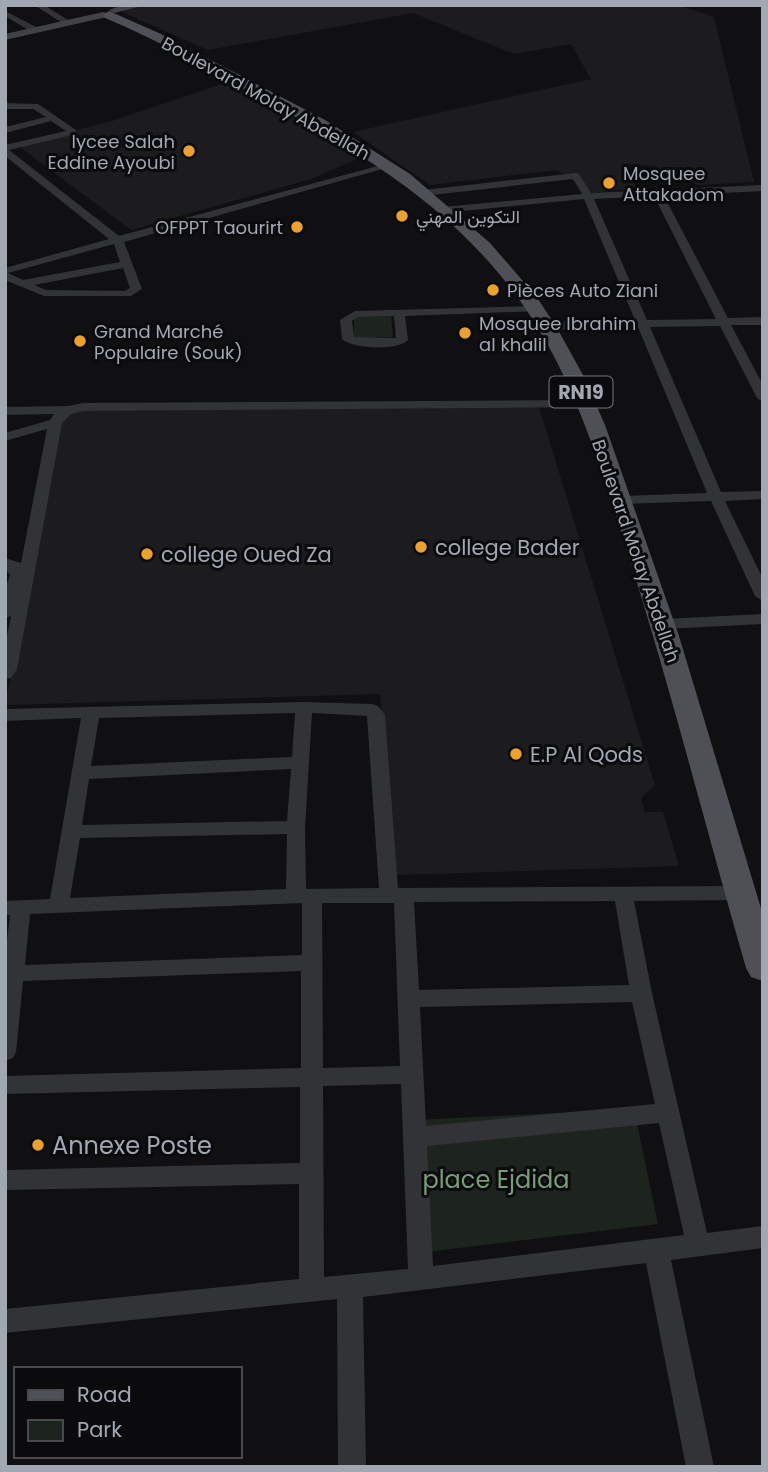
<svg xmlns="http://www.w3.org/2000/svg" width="768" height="1472" viewBox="0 0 768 1472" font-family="Poppins,Vazirmatn,sans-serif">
  <rect width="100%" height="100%" fill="#101012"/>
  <path fill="#1c1c1f" d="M106,5H678L714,17L754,182L698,185L653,166L624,164L637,188L592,193L557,170L430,185L353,132L591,79L571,44L514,54L413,13L208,50Z
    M228,82L364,156L311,179L131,230L17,145L112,121Z
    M539,407L655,785L641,798L645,812H663L679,866L397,875L380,694L5,705L64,411Z"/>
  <path fill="#1d241d" d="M391,316L393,337H354V317Z
    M634,1109L658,1224L426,1252L418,1120Z"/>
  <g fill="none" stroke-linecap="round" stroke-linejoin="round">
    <path fill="#313336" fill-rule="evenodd" d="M34,5H44L71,22L64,24Z
      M5,11L38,28L39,30L32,32L5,16Z
      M5,103L38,104L76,130V134L9,150L119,236L385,164L393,166L124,242L142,289L131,296H44L5,280V268L109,239L5,156V145L66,131L51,121L5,133V127L46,117L33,109H5ZM114,244L120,262L23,280L8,273ZM123,268L130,288L125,291L46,290L34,285Z
      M576,173L579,174L591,193L763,185V191L664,196L728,318L763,317V325H731L763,385V402L757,398L720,326L650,327L721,492L763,491V499L725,501L763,579V601L755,596L711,501L622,504L615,500L622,496L707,493L638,327L547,330L541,326L547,322L635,320L584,199L443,213L438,210L443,207L582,194L573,179L423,196L418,193L423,190ZM654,196L716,319L647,320L594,199Z
      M535,306L539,307V311L405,316L408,340C399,351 352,349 342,339L340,320L355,311ZM394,316L396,338L354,337L352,321L358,317Z
      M586,400L591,401V407L83,411L71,414L62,423L17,669L11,678L5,679V646L11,616L5,618V590L10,575L5,568V558L21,563L47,429L5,441V433L50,420L54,414L5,415V407L68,406L83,403Z
      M763,614V624L664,629L656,624L664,619Z
      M304,702L372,704L378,706L385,715L398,888L739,886L746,888L749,893L746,898L739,900L634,901L652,993L707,1233L763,1226V1248L671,1260L714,1467H686L646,1263L363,1297L366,1467H338L337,1299L5,1333V1309L299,1279V1184L5,1190V1170L300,1163V1087L5,1094V1076L301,1068V971L23,981L16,1052L13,1058L5,1061V957L10,915H5V901L50,899L81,718L5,721V709ZM295,713L292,757L91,766L99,718ZM312,713L367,716L379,888L306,889L305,827ZM291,769L287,821L82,825L89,779ZM287,834L286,889L70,898L80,838ZM615,901L629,985L419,990L414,902ZM302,903V955L25,965L30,914ZM322,903H394L400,1066L323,1068ZM632,1002L655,1104L426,1126L420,1007ZM401,1084L408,1269L324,1277L323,1086ZM659,1123L684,1235L433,1266L427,1146Z"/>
    <path fill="#404246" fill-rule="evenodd" d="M123,5H146L114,13L109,10Z
      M103,12L107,13V17L5,40V34Z"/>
    <path fill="#4e5055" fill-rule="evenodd" d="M109,11L161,34L325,120L410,174L490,243L536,296L557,328L583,375L605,425L679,636L763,915V981L751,977L746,968C706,829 671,689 627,551C601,467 574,378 523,305C450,201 349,145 240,87C196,63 152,37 105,18L103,15Z"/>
  </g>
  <g fill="#eba12f" stroke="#0b0b0d" stroke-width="2.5">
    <circle cx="189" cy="151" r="7"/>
    <circle cx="609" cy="183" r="7"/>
    <circle cx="402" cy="216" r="7"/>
    <circle cx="297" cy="227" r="7"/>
    <circle cx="493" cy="290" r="7"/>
    <circle cx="465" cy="333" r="7"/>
    <circle cx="80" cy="341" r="7"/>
    <circle cx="421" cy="547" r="7"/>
    <circle cx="147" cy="554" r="7"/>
    <circle cx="516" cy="754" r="7"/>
    <circle cx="38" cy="1145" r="7"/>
  </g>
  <g text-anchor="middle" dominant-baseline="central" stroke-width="6" stroke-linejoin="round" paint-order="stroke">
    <g font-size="18" fill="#a2a8b2" stroke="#0b0b0d">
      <text transform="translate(266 98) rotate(29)">Boulevard Molay Abdellah</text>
      <text transform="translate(636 551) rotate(71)">Boulevard Molay Abdellah</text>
    </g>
    <g font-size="18" fill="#a2a8b2" stroke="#0b0b0d" text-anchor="start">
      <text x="175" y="141" text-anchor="end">lycee Salah<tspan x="175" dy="21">Eddine Ayoubi</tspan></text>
      <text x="623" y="173">Mosquee<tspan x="623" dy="21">Attakadom</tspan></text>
      <text x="416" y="216">التكوين المهني</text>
      <text x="283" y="227" text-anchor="end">OFPPT Taourirt</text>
      <text x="507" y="290">Pièces Auto Ziani</text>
      <text x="479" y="323">Mosquee Ibrahim<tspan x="479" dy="21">al khalil</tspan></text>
      <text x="94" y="331">Grand Marché<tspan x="94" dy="21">Populaire (Souk)</tspan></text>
    </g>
    <rect fill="#0b0b0d" stroke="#757980" stroke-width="2" x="549.5" y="376.5" width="63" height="31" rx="5"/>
    <g font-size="19" font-weight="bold" fill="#a2a8b2">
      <text x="581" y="392">RN19</text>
    </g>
    <g font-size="21" fill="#a2a8b2" stroke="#0b0b0d" text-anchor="start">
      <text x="435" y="547">college Bader</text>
      <text x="161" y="554">college Oued Za</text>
      <text x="530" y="754">E.P Al Qods</text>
    </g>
    <g font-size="24" fill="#a2a8b2" stroke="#0b0b0d" text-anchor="start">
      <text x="52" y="1145">Annexe Poste</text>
    </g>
    <g font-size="24" fill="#799d79" stroke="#0b0b0d">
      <text x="496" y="1179">place Ejdida</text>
    </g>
  </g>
  <rect width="768" height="1472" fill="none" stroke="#a2a8b2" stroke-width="14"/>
  <rect x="14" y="1367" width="228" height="91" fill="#0b0b0d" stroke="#474a4f" stroke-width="2"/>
  <rect x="28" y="1390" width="35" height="10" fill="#4e5055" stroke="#474a4f" stroke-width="2"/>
  <text x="77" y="1402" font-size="21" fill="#a2a8b2">Road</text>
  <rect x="28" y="1420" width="35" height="21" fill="#1d241d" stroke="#474a4f" stroke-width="2"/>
  <text x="77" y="1437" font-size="21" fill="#a2a8b2">Park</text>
</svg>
